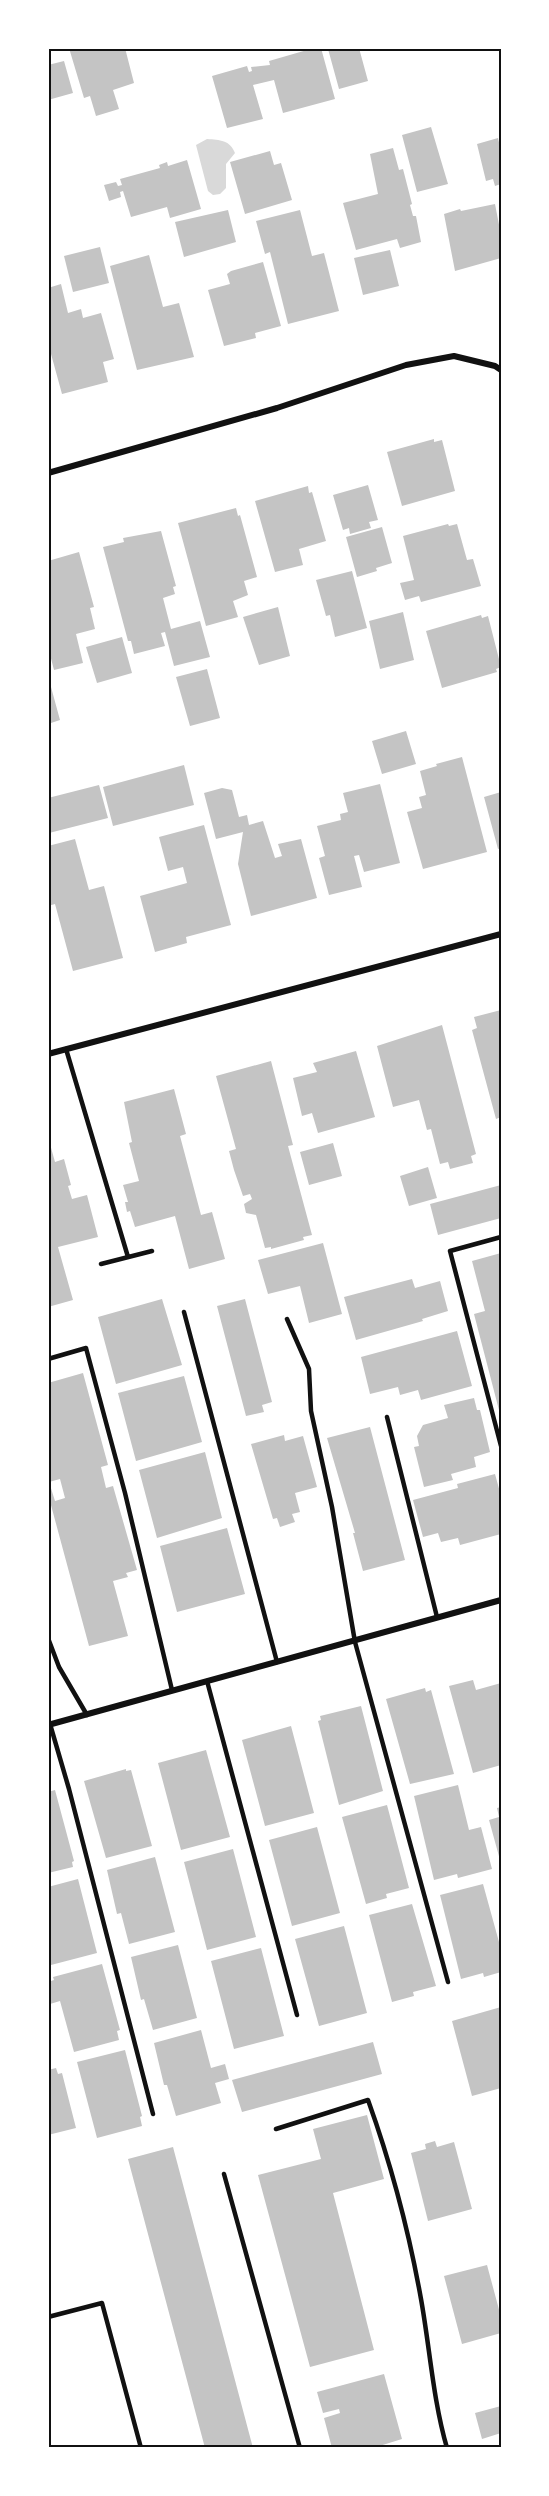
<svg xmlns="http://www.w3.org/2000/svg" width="549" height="2496" viewBox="0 0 549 2496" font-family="Barlow,sans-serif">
  <rect width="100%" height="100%" fill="#fff"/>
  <path fill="#d9d9d9" d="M207,139C220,140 230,140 235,153L226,164V188L220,194L213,195L208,191L196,145Z"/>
  <path fill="#c4c4c4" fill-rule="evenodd" d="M69,48H125L134,83L113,90L119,109L96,116L90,96L84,98Z
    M314,48H321L335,99L283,113L274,80L253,85L263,119L227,128L212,76L247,66L249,72L252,71L251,67L270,65L269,61Z
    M359,48L368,81L339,89L328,49Z
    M64,61L73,93L48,100V65Z
    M431,127L448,184L417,192L402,135Z
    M498,138L501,151V184L495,186L493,179L486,181L477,144Z
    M393,148L399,170L403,169L412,204L410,205L413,216H416L421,242L400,248L397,239L356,250L343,203L378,194L370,154Z
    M270,151L274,165L281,163L292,200L245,214L230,162Z
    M187,160L201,209L170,218L167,207L131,217L123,191L120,192L121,197L109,201L104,185L116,182L118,186L122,185L120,179L160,168L159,165L167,162L168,166Z
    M495,204L501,235V258L455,271L444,214L460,209L461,211Z
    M228,210L236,242L184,257L175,222Z
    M300,210L312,256L324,253L339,311L288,324L270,252L265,254L256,221Z
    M100,247L109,283L73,292L64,256Z
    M390,250L399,286L363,295L354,258Z
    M149,255L163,307L179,303L194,357L137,370L110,266Z
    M263,262L281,326L255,333L256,338L224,346L208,290L230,284L227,274L231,271Z
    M61,284L68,313L81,309L83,318L101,313L114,359L103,362L108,382L62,394L48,343V288Z
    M434,439V442L442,440L455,491L402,506L387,452Z
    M368,485L378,520L369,522L371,528L350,534L349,528L343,530L333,495Z
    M308,486L309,493L312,492L326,541L299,549L303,565L275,572L255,501Z
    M236,508L238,516L240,515L257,577L244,581L248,595L233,601L238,617L206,626L178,523Z
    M448,524L449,526L457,524L467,560L473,559L481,586L421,602L419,596L405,600L400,583L414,580L403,536Z
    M382,527L392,563L376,568L377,571L357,577L346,537Z
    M161,531L176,586L173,587L175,594L163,598L171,629L200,621L210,657L174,666L165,632L161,633L165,646L134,654L131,641H128L103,547L124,542L123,538Z
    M79,552L94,607L90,608L95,629L76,634L83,663L54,670L48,647V561Z
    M352,571L367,628L335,637L330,615L326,616L316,580Z
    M278,607L290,656L259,665L243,617Z
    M403,612L414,660L380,669L369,621Z
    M481,615L482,618L488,616L501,667L496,669L497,672L442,688L426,631Z
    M122,637L132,673L97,683L86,647Z
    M207,669L220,718L190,726L176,677Z
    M48,676L60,720L48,724Z
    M406,731L416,764L382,774L372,741Z
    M462,757L487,852L423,869L407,812L422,808L419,797L426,795L420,771L437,766L436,764Z
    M184,765L194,805L113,826L103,787Z
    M380,784L400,863L364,872L359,855L354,856L362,887L329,895L319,858L325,856L317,826L341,820L340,814L348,812L343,793Z
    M99,785L108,818L49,833L48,798Z
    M222,788L232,790L239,817L247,815L249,825L263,821L275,858L282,856L278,844L301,839L317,898L251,916L238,864L243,832L216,839L204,793Z
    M501,792V848L498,849L484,797Z
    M204,825L231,925L186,937L187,943L155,952L140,896L187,883L183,867L168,871L159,837Z
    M75,839L89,890L104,886L123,958L73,971L55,904L48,906V846Z
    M501,1010V1117L496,1119L472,1030L477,1028L474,1017Z
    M442,1025L476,1154L471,1156L473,1163L450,1169L448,1162L440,1164L431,1129L427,1130L419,1100L393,1107L377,1046Z
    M356,1051L375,1117L318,1133L312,1113L302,1116L293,1078L317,1072L313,1063Z
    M271,1061L293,1145L288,1146L312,1235L303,1237L304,1240L271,1249V1247L265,1248L256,1215L246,1213L244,1204L252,1199L250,1194L243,1196L234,1170L229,1151L236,1149L216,1076Z
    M174,1089L186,1134L180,1136L201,1215L212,1212L225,1259L189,1269L175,1216L135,1227L130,1211L127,1212L125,1202H128L123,1185L139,1181L129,1143L132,1142L124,1102Z
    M48,1137L55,1162L64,1159L71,1185L68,1186L72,1199L87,1195L98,1237L58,1247L73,1300L48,1307Z
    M333,1143L342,1176L309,1185L300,1152Z
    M428,1167L437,1198L409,1206L400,1176Z
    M501,1185V1218L438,1235L430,1204Z
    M323,1243L342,1314L309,1323L300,1286L268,1294L258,1260Z
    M501,1253V1414H500L474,1314L485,1311L472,1261Z
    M412,1279L415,1288L440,1281L448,1311L422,1319L423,1321L356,1340L344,1297Z
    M162,1299L182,1365L116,1384L98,1317Z
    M245,1299L272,1402L262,1405L264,1412L246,1416L217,1306Z
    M457,1331L472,1386L421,1400L418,1390L400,1395L398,1387L370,1394L361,1357Z
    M83,1373L108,1465L101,1467L106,1488L113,1486L137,1570L126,1573L128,1577L113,1581L128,1636L89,1646L48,1494V1383ZM60,1479L65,1498L55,1501L49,1482Z
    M184,1376L202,1442L136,1461L118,1393Z
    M474,1398L477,1410H480L490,1452L474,1457L476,1467L451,1474L453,1480L424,1487L414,1447L419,1446L417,1436L423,1425L448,1418L444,1405Z
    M370,1427L405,1560L363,1571L353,1533H355L327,1438Z
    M284,1435L285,1441L303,1436L317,1487L295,1493L300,1512L292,1514L295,1522L280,1527L277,1518L273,1519L251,1444Z
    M205,1452L222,1518L157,1538L139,1470Z
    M495,1474L501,1496V1534L460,1545L458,1538L441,1542L438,1533L423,1537L413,1500L458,1488L457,1484Z
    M227,1528L245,1594L177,1612L160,1546Z
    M473,1680L476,1690L501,1683V1765L473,1773L449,1686Z
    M425,1688L426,1692L431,1690L454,1774L410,1784L386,1699Z
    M361,1706L383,1791L339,1805L318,1721L321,1720L320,1716Z
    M291,1726L314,1813L265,1826L242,1740Z
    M206,1750L230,1837L181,1850L158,1763Z
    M126,1769V1771L131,1770L152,1846L106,1858L84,1781Z
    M458,1785L469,1830L481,1827L492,1869L458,1878L457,1874L434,1880L414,1796Z
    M55,1790L74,1861L72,1862L73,1867L48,1873V1792Z
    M387,1805L409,1888L386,1894L387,1898L366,1904L342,1817Z
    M501,1807V1860H500L489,1820L499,1817L497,1808Z
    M317,1827L340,1913L292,1926L269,1840Z
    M233,1849L256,1937L207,1950L184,1862Z
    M155,1857L175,1932L129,1944L121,1913L117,1914L107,1870Z
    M78,1879L97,1953L51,1965L48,1953V1887Z
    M483,1884L499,1942L501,1941V1972L484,1977L483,1973L461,1979L440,1895Z
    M412,1904L436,1986L413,1992L414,1996L392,2002L369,1915Z
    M344,1926L367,2013L319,2026L295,1939Z
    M178,1945L197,2018L153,2030L144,1999L141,2000L131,1957Z
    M261,1948L284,2036L234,2049L211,1961Z
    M102,1964L120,2030L117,2031L119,2040L74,2052L60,2001L50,2004L48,1982L54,1980L53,1977Z
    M501,2007V2088L472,2096L452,2021Z
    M201,2030L211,2068L225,2064L229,2079L215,2083L221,2103L176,2116L167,2085H164L154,2043Z
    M373,2042L382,2074L242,2112L232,2080Z
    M125,2050L142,2116L140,2117L142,2126L97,2138L77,2062Z
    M56,2068L58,2074L62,2073L76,2128L48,2135V2070Z
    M367,2115L384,2179L333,2193L374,2350L310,2367L258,2175L321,2159L313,2129Z
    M435,2141L437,2147L454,2142L472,2209L428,2221L411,2153L426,2149L425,2144Z
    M173,2147L253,2448H205L128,2159Z
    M487,2265L501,2317V2333L462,2344L444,2276Z
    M384,2374L402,2439L373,2448H332L324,2418L340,2413L339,2409L323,2413L317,2392Z
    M501,2406V2433L482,2439L475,2413Z"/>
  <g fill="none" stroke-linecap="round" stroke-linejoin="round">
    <path stroke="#111" stroke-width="4.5" d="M66,1049L128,1257
      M501,1237L450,1251L501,1446
      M101,1264L152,1251
      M184,1312L277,1662
      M287,1319L309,1369L311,1411L332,1507L355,1642L448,1982
      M48,1359L86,1348L125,1493L172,1690
      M387,1417L437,1617
      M48,1638L59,1667L87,1715
      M207,1681L297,2015
      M50,1724L69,1789L153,2114
      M276,2129L368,2100C391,2164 409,2232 421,2299C430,2349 433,2400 447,2448
      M224,2174L300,2448
      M48,2317L102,2303L141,2448"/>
    <path stroke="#111" stroke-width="6" d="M48,473L277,408L406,365L454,356L495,366L501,370
      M48,1054L501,934
      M48,1725L501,1600"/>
  </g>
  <rect width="549" height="2496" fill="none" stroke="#ffffff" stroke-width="99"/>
  <rect x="50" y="50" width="450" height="2396" fill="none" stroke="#111" stroke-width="2"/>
</svg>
